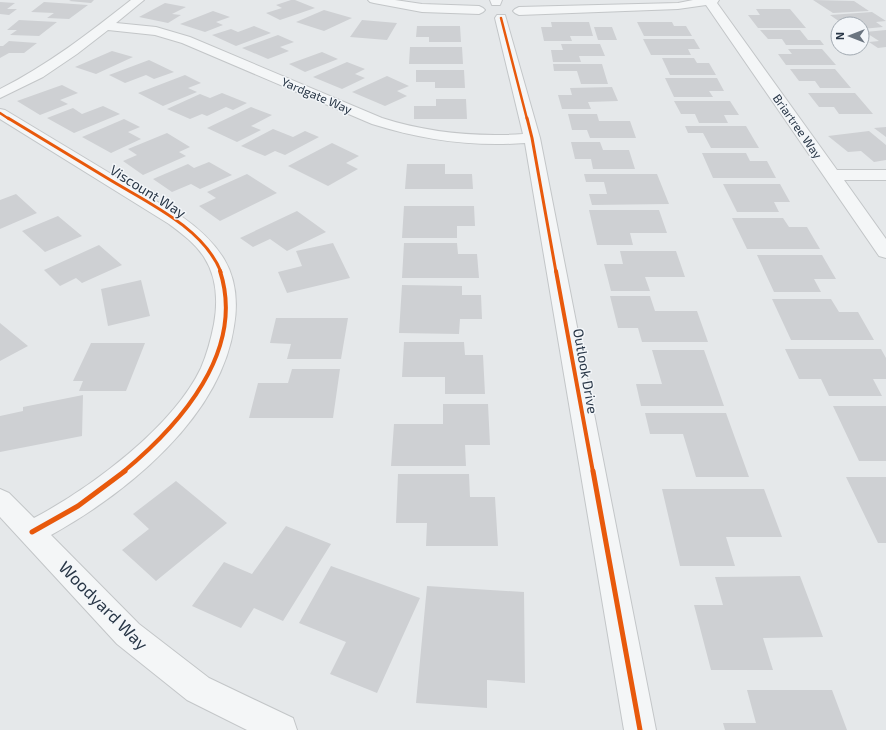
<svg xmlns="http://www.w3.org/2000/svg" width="886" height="730" viewBox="0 0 886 730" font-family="'Exo 2',sans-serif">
  <rect width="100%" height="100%" fill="#e5e8ea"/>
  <path fill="#ced0d3" d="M71,0H94L91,3L69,1Z
    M291,0H295L315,8L280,20L266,13L282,8L276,5Z
    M813,0L854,1L869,11L833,13Z
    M0,2L15,3L7,9H17L9,15L0,14Z
    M44,2L88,5L69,19L47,18L54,13L31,12Z
    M165,3L186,7L172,14L181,15L168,23L139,17Z
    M756,9H790L806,28H758L748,15H760Z
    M324,10L352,18L324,31L296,22Z
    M213,11L230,17L216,22L223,25L205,32L180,24Z
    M872,12L886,21L876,22L883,27L862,29V24H843L830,15Z
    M19,20L57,22L39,36L10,35L17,30H7Z
    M362,20L397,23L387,40L350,37Z
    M551,22H589L593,36H570L572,41H544L541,27H552Z
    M637,22H672L674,26H686L692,36H644Z
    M254,26L271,33L236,46L212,35L231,29L238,32Z
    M417,26H460L461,42H429V37H416Z
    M594,27H612L617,40H598Z
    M760,30H800L808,40H820L824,45H786L782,39H768Z
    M886,30V47L878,48L869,42L879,41L865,32Z
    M278,35L294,42L280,47L289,51L268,59L242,48Z
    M643,39H694L700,49H688L691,55H651Z
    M9,41L37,43L24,53H9L0,58V46H3Z
    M561,44H600L605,56H579L581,62H553L551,50H563Z
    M410,47H462L463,64H409Z
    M788,49H822L836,65H786L778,54H792Z
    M112,51L133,57L96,74L75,67Z
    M322,52L338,59L305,72L289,64Z
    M662,58H694L697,63H709L716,75H670Z
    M149,60L174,72L154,79L146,75L125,83L109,75Z
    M347,62L365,69L355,74L365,78L342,89L313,77Z
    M553,64H602L608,84H581L577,71H554Z
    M790,69H835L851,88H820L815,81H799Z
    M416,70H464L465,88H435V82H416Z
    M185,75L201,83L188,88L197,92L163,106L138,93Z
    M387,76L409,86L397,91L407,96L385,106L352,92Z
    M665,78H717L724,91H709L713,97H674Z
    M62,85L78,93L60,100L68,104L40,115L17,101Z
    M612,87L618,101L588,102L591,109H562L558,95H572L570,88Z
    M222,93L247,103L233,110L226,107L207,116L202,114L190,119L167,109L200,94L210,98Z
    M808,93H855L873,114H839L834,107H819Z
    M436,99H466L467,119H414V106H436Z
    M674,101H730L739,115H724L728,123H699L695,114H681Z
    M103,106L120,114L74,133L47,118L73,108L82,114Z
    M251,107L272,115L251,126L261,130L237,142L207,128Z
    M568,114H597L599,121H630L636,138H590L587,130H572Z
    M124,119L140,127L128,132L141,139L111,153L82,137Z
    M685,126H746L759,148H711L703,133H688Z
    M886,127V137L874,128Z
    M273,129L293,137L305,131L319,137L285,155L275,151L265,156L241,146Z
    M869,131L886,145V160L874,162L861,151L848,152L828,136Z
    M167,133L190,147L179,152L186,156L143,175L123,161L137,155L128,149Z
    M571,142H600L603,150H629L635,169H593L591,159H575Z
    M332,143L359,156L346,163L358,169L328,186L288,166Z
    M702,153H746L750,161H767L776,178H713Z
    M209,162L232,175L200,189L191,184L172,192L153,179L188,164L194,168Z
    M407,164H445V174H472L473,189H405Z
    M247,174L277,193L220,221L199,206L216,198L207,192Z
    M584,174H657L669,204L592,205L589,194H607L604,182H586Z
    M723,184H780L790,202H774L779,212H737Z
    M16,194L37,213L0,229V200Z
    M404,206H474L475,226H457V238H402Z
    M589,210H659L667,233H630L633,245H597Z
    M297,211L326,232L287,251L270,239L253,247L240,238Z
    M58,216L82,236L45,252L22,231Z
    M732,218H783L789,227H807L820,249H747Z
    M333,243L350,278L287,293L278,272L302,266L296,251Z
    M404,243H457L458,254H477L479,278H402Z
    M99,245L122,265L82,283L76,278L60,286L44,270Z
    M620,251H676L685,277H645L650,291H611L604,264H623Z
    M757,255H822L836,279H814L821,292H774Z
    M141,280L150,316L108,326L101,289Z
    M402,285L462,286V295H481L482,319H460L459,334L399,333Z
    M610,296H650L655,311H697L708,342H642L638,328H618Z
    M772,299H831L839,312H858L874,340H791Z
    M276,318H348L341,359H287L291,344L270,343Z
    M0,323L28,346L0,361Z
    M404,342H464L465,355H483L485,394H445V377H402Z
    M91,343H145L126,391H79L83,381H73Z
    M785,349H881L886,358V379H873L882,396H829L821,379H799Z
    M652,350H704L724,406H641L636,384H662Z
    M292,369H340L333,418H249L258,383H288Z
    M83,395L82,436L0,452V416L23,411V407Z
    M443,404H488L490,445H465L466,466H391L394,424H443Z
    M833,406H886V461H859Z
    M645,413H726L749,477H696L683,434H650Z
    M398,474H469L470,497H495L498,546H426L427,523H396Z
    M846,477H886V543H878Z
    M176,481L227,523L156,581L122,550L149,529L133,514Z
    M662,489H764L782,537H726L735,566H680Z
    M286,526L331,544L283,621L254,608L241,628L192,606L224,562L252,574Z
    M331,566L420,598L377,693L330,674L346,642L299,623Z
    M800,576L823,637L763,638L773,670H711L694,605H723L715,577Z
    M427,586L524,592L525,683L487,680V708L416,703Z
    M747,690H832L847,730H725L723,723H756Z"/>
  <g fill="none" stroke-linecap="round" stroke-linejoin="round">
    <g stroke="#c3c6c8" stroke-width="2">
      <path id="minor" d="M131,0H144L116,23L156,27L190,37L382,118C429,133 475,137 523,134L495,18L497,15H505L540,138L656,730H624L525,143C472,147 423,140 372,124L182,43L155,35L108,30L77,54L43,77L0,98V89C48,65 89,33 131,0Z
        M368,0H395L422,4L479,6L483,8L485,10L483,12L479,14L422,12L374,3L370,2Z
        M490,0H502L500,5H492Z
        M693,0H719L717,3L837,170H886V180H844L886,239V258L879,256L706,5L678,9L519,15L515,13L513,11L515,9L519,7L678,3Z
        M0,109L5,110L181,216C198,228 213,241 224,259C236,279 238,303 234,326C221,417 127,493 51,535L139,624L209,678L293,718L297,730H247L187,700L117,644L0,517V489L9,493L34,518C91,488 173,427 201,368C207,354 211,339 214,324C218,302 217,277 204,257C195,243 181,233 169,224L0,119Z"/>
    </g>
    <use href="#minor" fill="#f4f6f7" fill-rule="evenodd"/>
    <g stroke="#f3f6f9" stroke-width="4">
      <path id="cycleway-far3" d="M501,18L527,119
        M0,113L9,119"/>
    </g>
    <g stroke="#f3f6f9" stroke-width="5">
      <path id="cycleway-far2" d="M8,118C41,138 74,158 107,178C146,202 203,227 221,272
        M527,118L532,138L556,272"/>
    </g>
    <g stroke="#f3f6f9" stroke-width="6">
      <path id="cycleway-far1" d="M556,271L593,472
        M123,472C180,425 246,351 220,271"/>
    </g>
    <g stroke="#f3f6f9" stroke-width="8">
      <path id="cycleway" d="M593,471L640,730
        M32,532L78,506L125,471"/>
    </g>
    <use href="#cycleway-far3" stroke="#e8590c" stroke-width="2.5"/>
    <use href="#cycleway-far2" stroke="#e8590c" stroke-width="3"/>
    <use href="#cycleway-far1" stroke="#e8590c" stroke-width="4"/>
    <use href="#cycleway" stroke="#e8590c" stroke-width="5"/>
  </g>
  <g text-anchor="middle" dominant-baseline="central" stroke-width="3" stroke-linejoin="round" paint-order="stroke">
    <g font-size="12" fill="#293747" stroke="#f3f6f9">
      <text transform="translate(317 95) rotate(23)">Yardgate Way</text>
      <text transform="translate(798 126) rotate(55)">Briartree Way</text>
    </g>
    <g font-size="14" fill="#293747" stroke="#f3f6f9">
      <text transform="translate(148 191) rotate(32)">Viscount Way</text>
      <text transform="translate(586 371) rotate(80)">Outlook Drive</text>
    </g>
    <g font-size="17" fill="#293747" stroke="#f3f6f9">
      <text transform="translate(104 605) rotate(45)">Woodyard Way</text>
    </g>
  </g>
  <g transform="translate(850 36) rotate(270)"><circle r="19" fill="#f3f6f9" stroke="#a2aab2"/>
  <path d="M0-3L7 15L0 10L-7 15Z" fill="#6b7580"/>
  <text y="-6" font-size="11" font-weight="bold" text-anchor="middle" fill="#293747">N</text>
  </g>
</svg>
